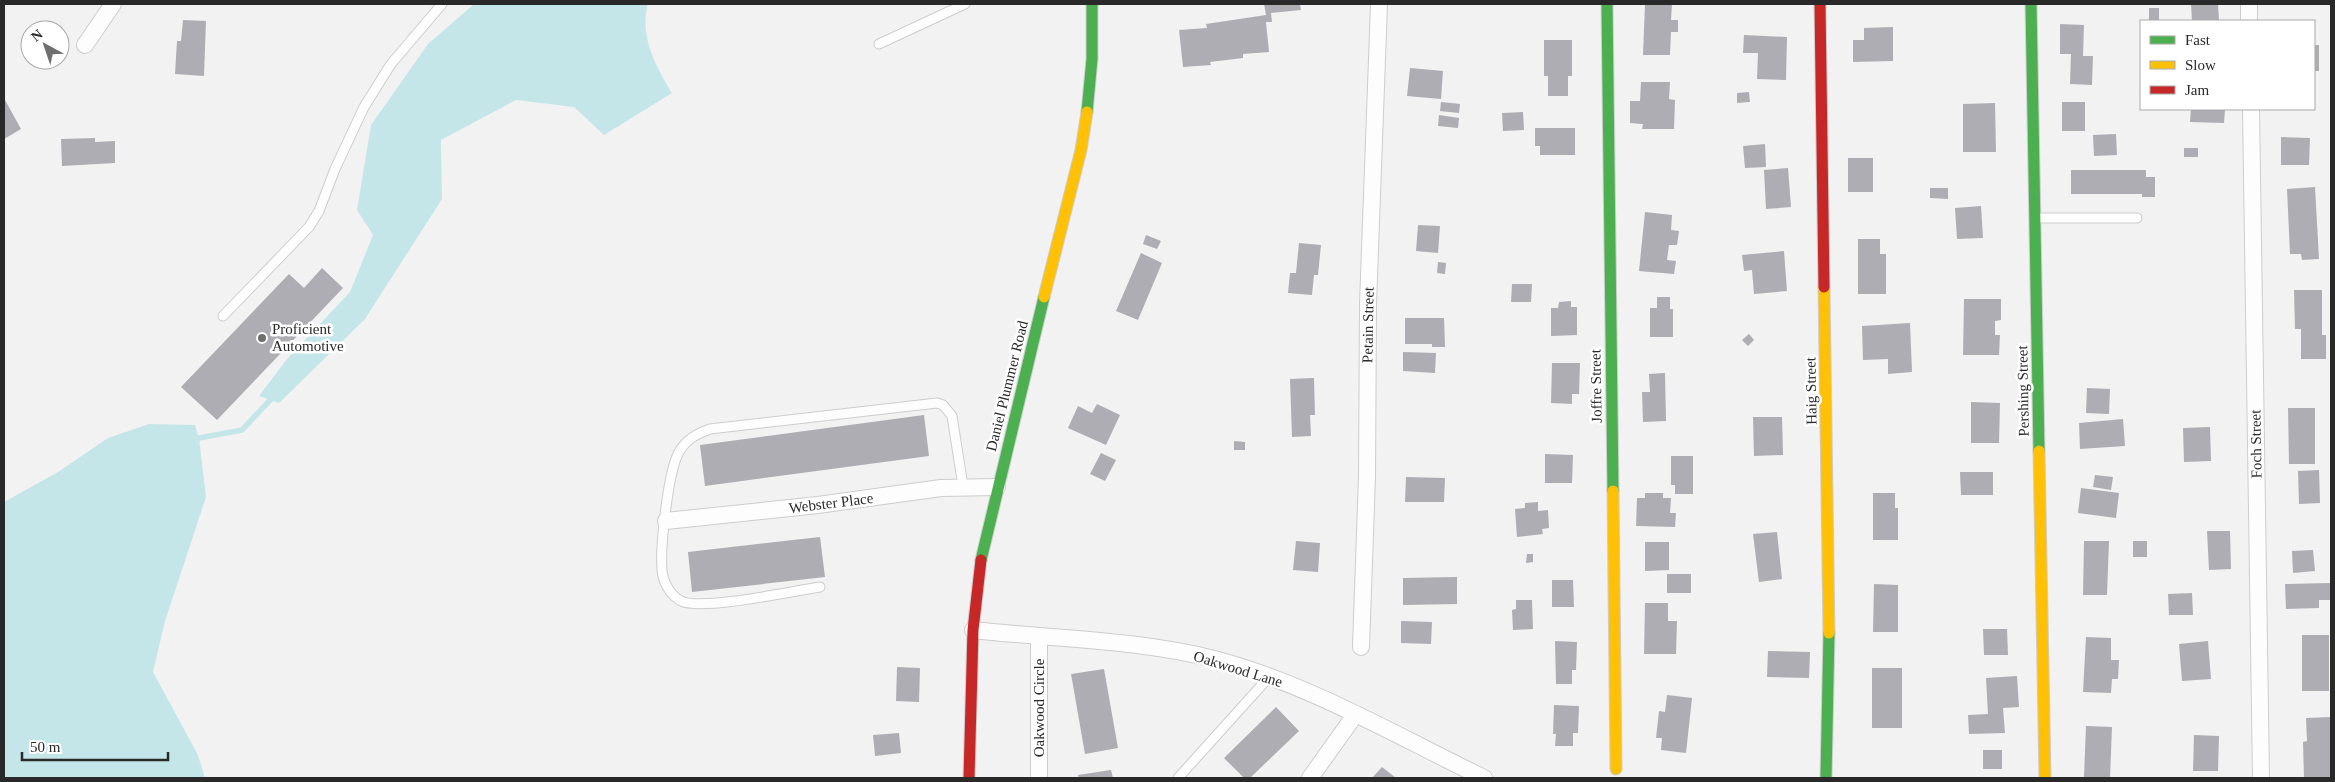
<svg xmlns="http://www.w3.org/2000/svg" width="2335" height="782" viewBox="0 0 2335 782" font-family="'Times New Roman',serif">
  <rect width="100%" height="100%" fill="#f2f2f3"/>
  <path fill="#c5e6e8" d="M474,4H648C639,36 656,67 672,93L604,135L574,107L516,100L441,140L442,199L365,319L279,403L259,396L287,359L350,292L373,235L357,210L371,125L428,44Z
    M149,424L195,425L199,438L206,497L165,621L153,672L198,755L205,778H4V502L58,472L108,438Z"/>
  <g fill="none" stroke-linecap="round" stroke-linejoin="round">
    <path stroke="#c5e6e8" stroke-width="5.5" d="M195,442L199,438L242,430L274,396"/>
  </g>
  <path fill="#adadb3" d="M1264,4H1300L1301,10L1271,13L1272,22H1266L1269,52L1243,54V58L1210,62L1211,65L1183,67L1179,30L1207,28L1206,24L1266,15Z
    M1645,4H1672L1671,20H1678V32H1671L1670,55H1643Z
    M2191,4H2218L2219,21H2192Z
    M2149,8H2159V21H2149Z
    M183,20L206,21L204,76L175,74L177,41H181Z
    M2060,24L2084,25L2083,56H2093L2092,85L2070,84L2071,54H2060Z
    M1893,27V61L1853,62V40H1864V28Z
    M1744,35L1787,37L1786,80L1757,79L1758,53H1743Z
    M1544,40H1572V76H1568V96H1548V76H1544Z
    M2314,45H2319V71H2314Z
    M1410,68L1443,71L1441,99L1407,96Z
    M1641,82H1670L1669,99L1675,100L1674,129H1642L1643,124L1630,123V101H1640Z
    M1749,92L1750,102L1737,103V93Z
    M4,100H5L21,129L4,139Z
    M1441,102L1460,104L1459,113L1440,111Z
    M2062,102H2085V131H2062Z
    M1995,103L1996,152H1963V104Z
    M2191,109H2225L2224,123L2190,122Z
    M1523,112L1524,130L1503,131L1502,113Z
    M1439,115L1459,118L1458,128L1438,126Z
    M1535,128H1575V155H1540V146H1535Z
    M2116,134L2117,155L2094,156L2093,135Z
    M2281,137L2310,138L2309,165H2281Z
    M95,138V142L115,141V163L62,166L61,139Z
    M1765,144L1766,167L1745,168L1743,146Z
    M2184,148H2198V157H2184Z
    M1848,158H1873V192H1848Z
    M1788,168L1791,207L1766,209L1764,170Z
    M2071,170H2146V177H2155V197H2142V194H2071Z
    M2315,187L2319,259L2302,260L2301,254H2290L2287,189Z
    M1930,188H1948V199L1930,198Z
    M1981,206L1983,238L1957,239L1955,208Z
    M1645,212L1672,215L1671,230L1679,231L1677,245H1669L1667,260L1676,261L1674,274L1639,271Z
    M1418,225L1440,226L1438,253L1416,251Z
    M1146,235L1161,241L1157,249L1143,244Z
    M1858,239H1880V254H1886V294H1858Z
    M1299,243L1321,245L1318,275H1314L1312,295L1288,293L1290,273H1296Z
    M1784,251L1787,291L1754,294L1752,270L1744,271L1742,255Z
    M1141,253L1162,263L1138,320L1116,311Z
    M1438,262L1446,263L1445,274L1437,273Z
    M322,268L343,288L217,420L181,387L289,274L304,288Z
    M1512,284H1532L1531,302H1511Z
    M2294,290H2322V335H2326V359H2301V329H2295Z
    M1657,297H1670V309H1673V337H1650V308H1657Z
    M1964,299H2001V320L1995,321V335H2000L1999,355H1963Z
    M1571,301V307H1577V335L1551,336V308H1558L1559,302Z
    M1405,318H1444L1445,347H1432V344H1405Z
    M1910,323L1912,372L1888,374V359L1863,360L1862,326Z
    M1749,334L1754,340L1748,346L1742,340Z
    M1403,352L1436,353L1435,373L1403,371Z
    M1552,363H1580L1579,394H1572V404L1551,403Z
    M1665,373L1666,421L1643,422L1642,392H1650L1649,374Z
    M1314,378L1315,415H1310L1311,436L1292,437L1290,379Z
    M2087,388L2110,389L2109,414L2086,413Z
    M1971,402L2000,403L1999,443H1971Z
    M1097,404L1120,415L1106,445L1068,428L1078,406L1092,413Z
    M2288,408H2315V464H2289Z
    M924,415L929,456L705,486L700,445Z
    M1753,417H1782L1783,455L1754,456Z
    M2123,419L2125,446L2080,449L2079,423Z
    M2210,427L2211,461L2184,462L2183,428Z
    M1234,441L1245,442V450H1234Z
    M1101,453L1116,460L1105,481L1090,474Z
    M1545,454L1573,455L1572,483H1545Z
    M1671,456H1693V494H1675V485H1671Z
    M2319,470L2320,503L2299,504L2298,471Z
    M1960,472H1993V495H1961Z
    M2095,475L2113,477L2111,490L2093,487Z
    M1406,477L1445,478L1444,502H1405Z
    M2081,488L2119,493L2116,518L2078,513Z
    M1645,493H1663V498H1671L1670,513H1676L1675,527L1636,526L1637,498H1645Z
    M1873,493H1895V508H1898V540H1873Z
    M1538,502V511L1548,510L1549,528L1542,529L1543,534L1517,537L1515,509L1525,508V503Z
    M2207,531H2230L2231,569L2209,570Z
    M1777,532L1782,579L1759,582L1753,534Z
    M820,537L825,577L692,592L688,552Z
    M1296,541L1320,543L1318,572L1293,570Z
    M2084,541H2109L2107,595H2083Z
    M2133,541H2147V557H2133Z
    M1645,542H1669V570L1645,571Z
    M2313,550L2315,571L2293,573L2292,551Z
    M1527,554H1533V562L1526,563Z
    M1667,574H1691V593H1667Z
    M1457,577V604L1403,605V578Z
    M1552,580H1573L1574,607H1552Z
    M2331,583V600H2319V608L2286,609L2285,584Z
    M1874,584L1898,585V632H1873Z
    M2192,593L2193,615H2169L2168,594Z
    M1516,600H1532L1533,629L1513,630L1512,610L1516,609Z
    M1645,603H1668V621H1677L1676,654H1644Z
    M1401,621L1432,622L1431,644L1401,643Z
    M1983,629H2007L2008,655H1984Z
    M2302,635H2329V691H2302Z
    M2086,637L2111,638V660H2119L2118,679H2112L2111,693L2083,692Z
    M1555,641L1577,642L1576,670H1572V684H1556Z
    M2208,641L2211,679L2182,681L2179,644Z
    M1768,651L1810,652L1809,678L1767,677Z
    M897,667L920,668L919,702L896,701Z
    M1872,668H1902V728H1872Z
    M1104,669L1118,748L1085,754L1071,674Z
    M2017,676L2019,707L2003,708L2005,733L1969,734L1968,715L1988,714L1986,678Z
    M1667,695L1692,698L1686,753L1661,750L1662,738H1656L1659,711L1665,712Z
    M1554,705L1579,706L1578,733H1573V746H1555L1556,734H1553Z
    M1276,707L1299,731L1250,778H1244L1224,758Z
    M2331,717V778H2304L2303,742L2307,741L2306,718Z
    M2086,726L2112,727L2110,778L2084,777Z
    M899,733L901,753L875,756L873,735Z
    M2194,735L2219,736L2218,771H2193Z
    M1983,750H2002V769H1983Z
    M1382,767L1396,778H1372Z
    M1111,770L1113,778H1079L1078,775Z"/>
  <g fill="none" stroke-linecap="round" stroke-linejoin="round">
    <g stroke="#cdcdce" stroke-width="11">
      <path id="lane" d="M879,44L965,4
        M2035,218H2137
        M223,316L309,227L319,211L335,169L364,107L391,64L442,4
        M820,587C793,591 702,611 681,601C670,595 663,582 662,570C660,547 668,474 678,454C685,440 696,434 710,429L937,403L943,405L952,416L963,486
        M1178,778L1269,677"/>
    </g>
    <g stroke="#cdcdce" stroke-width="18">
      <path id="street" d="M2249,4V21
        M85,45L113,4
        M2251,109L2261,778
        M666,521L818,505L941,488L997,487
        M973,630C1053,639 1135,639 1214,659C1307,683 1397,736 1484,778
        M1361,647L1367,477L1368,304L1379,4
        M1039,778V637
        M1310,778L1355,715"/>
    </g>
    <g stroke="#cdcdce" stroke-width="13">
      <path id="fast" d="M1607,4L1613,491
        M2031,4L2039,451
        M1087,112L1092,59V4
        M981,560L1044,297
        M1826,778L1829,633"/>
    </g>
    <g stroke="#cdcdce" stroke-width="13">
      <path id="slow" d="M1824,287L1829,633
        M1044,297L1081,150L1087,112
        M2039,451L2045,778
        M1613,491L1616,769"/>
    </g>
    <g stroke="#cdcdce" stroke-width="13">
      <path id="jam" d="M1820,4L1824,287
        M969,778L973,630L981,560"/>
    </g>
    <use href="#lane" stroke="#fdfdfd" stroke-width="9"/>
    <use href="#street" stroke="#fdfdfd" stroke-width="16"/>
    <use href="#fast" stroke="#4caf50" stroke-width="11"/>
    <use href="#slow" stroke="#ffc107" stroke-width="11"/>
    <use href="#jam" stroke="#c62828" stroke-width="11"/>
  </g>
  <circle fill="#6f6f70" stroke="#fff" stroke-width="2" cx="262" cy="338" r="5"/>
  <g text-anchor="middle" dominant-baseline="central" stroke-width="5" stroke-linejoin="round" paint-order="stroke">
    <g font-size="15" fill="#29292a" stroke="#fff">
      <text transform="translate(1368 325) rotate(-89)">Petain Street</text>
      <text transform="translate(1007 386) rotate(-76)">Daniel Plummer Road</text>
      <text transform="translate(1596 386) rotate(-91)">Joffre Street</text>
      <text transform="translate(1811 391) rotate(-91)">Haig Street</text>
      <text transform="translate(2023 391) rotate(-91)">Pershing Street</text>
      <text transform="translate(2256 444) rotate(-91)">Foch Street</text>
      <text transform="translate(831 503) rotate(-7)">Webster Place</text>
      <text transform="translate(1238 669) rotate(17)">Oakwood Lane</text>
      <text transform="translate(1039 708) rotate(-90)">Oakwood Circle</text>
    </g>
    <g font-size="15" fill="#29292a" stroke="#fff" text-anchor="start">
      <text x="272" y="329">Proficient<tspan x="272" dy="17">Automotive</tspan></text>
    </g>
  </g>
  <rect width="2335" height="782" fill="none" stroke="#29292a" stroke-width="10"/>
  <rect x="2140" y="20" width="175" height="90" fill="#ffffff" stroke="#a9a9aa"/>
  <rect x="2150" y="36" width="25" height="8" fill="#4caf50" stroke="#a9a9aa"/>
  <text x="2185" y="45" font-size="15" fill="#29292a">Fast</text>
  <rect x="2150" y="61" width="25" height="8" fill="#ffc107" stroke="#a9a9aa"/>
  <text x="2185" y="70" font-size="15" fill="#29292a">Slow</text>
  <rect x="2150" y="86" width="25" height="8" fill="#c62828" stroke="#a9a9aa"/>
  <text x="2185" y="95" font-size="15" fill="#29292a">Jam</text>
  <g transform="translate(45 45) rotate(320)"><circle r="24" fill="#ffffff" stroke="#a9a9aa"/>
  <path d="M0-4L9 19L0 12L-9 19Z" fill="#6f6f70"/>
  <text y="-8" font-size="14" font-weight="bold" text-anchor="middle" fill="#29292a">N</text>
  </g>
  <path d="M22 752v8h146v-8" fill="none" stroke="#29292a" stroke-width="2.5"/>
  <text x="30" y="752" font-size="15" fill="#29292a" stroke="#ffffff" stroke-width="4" paint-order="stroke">50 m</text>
</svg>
